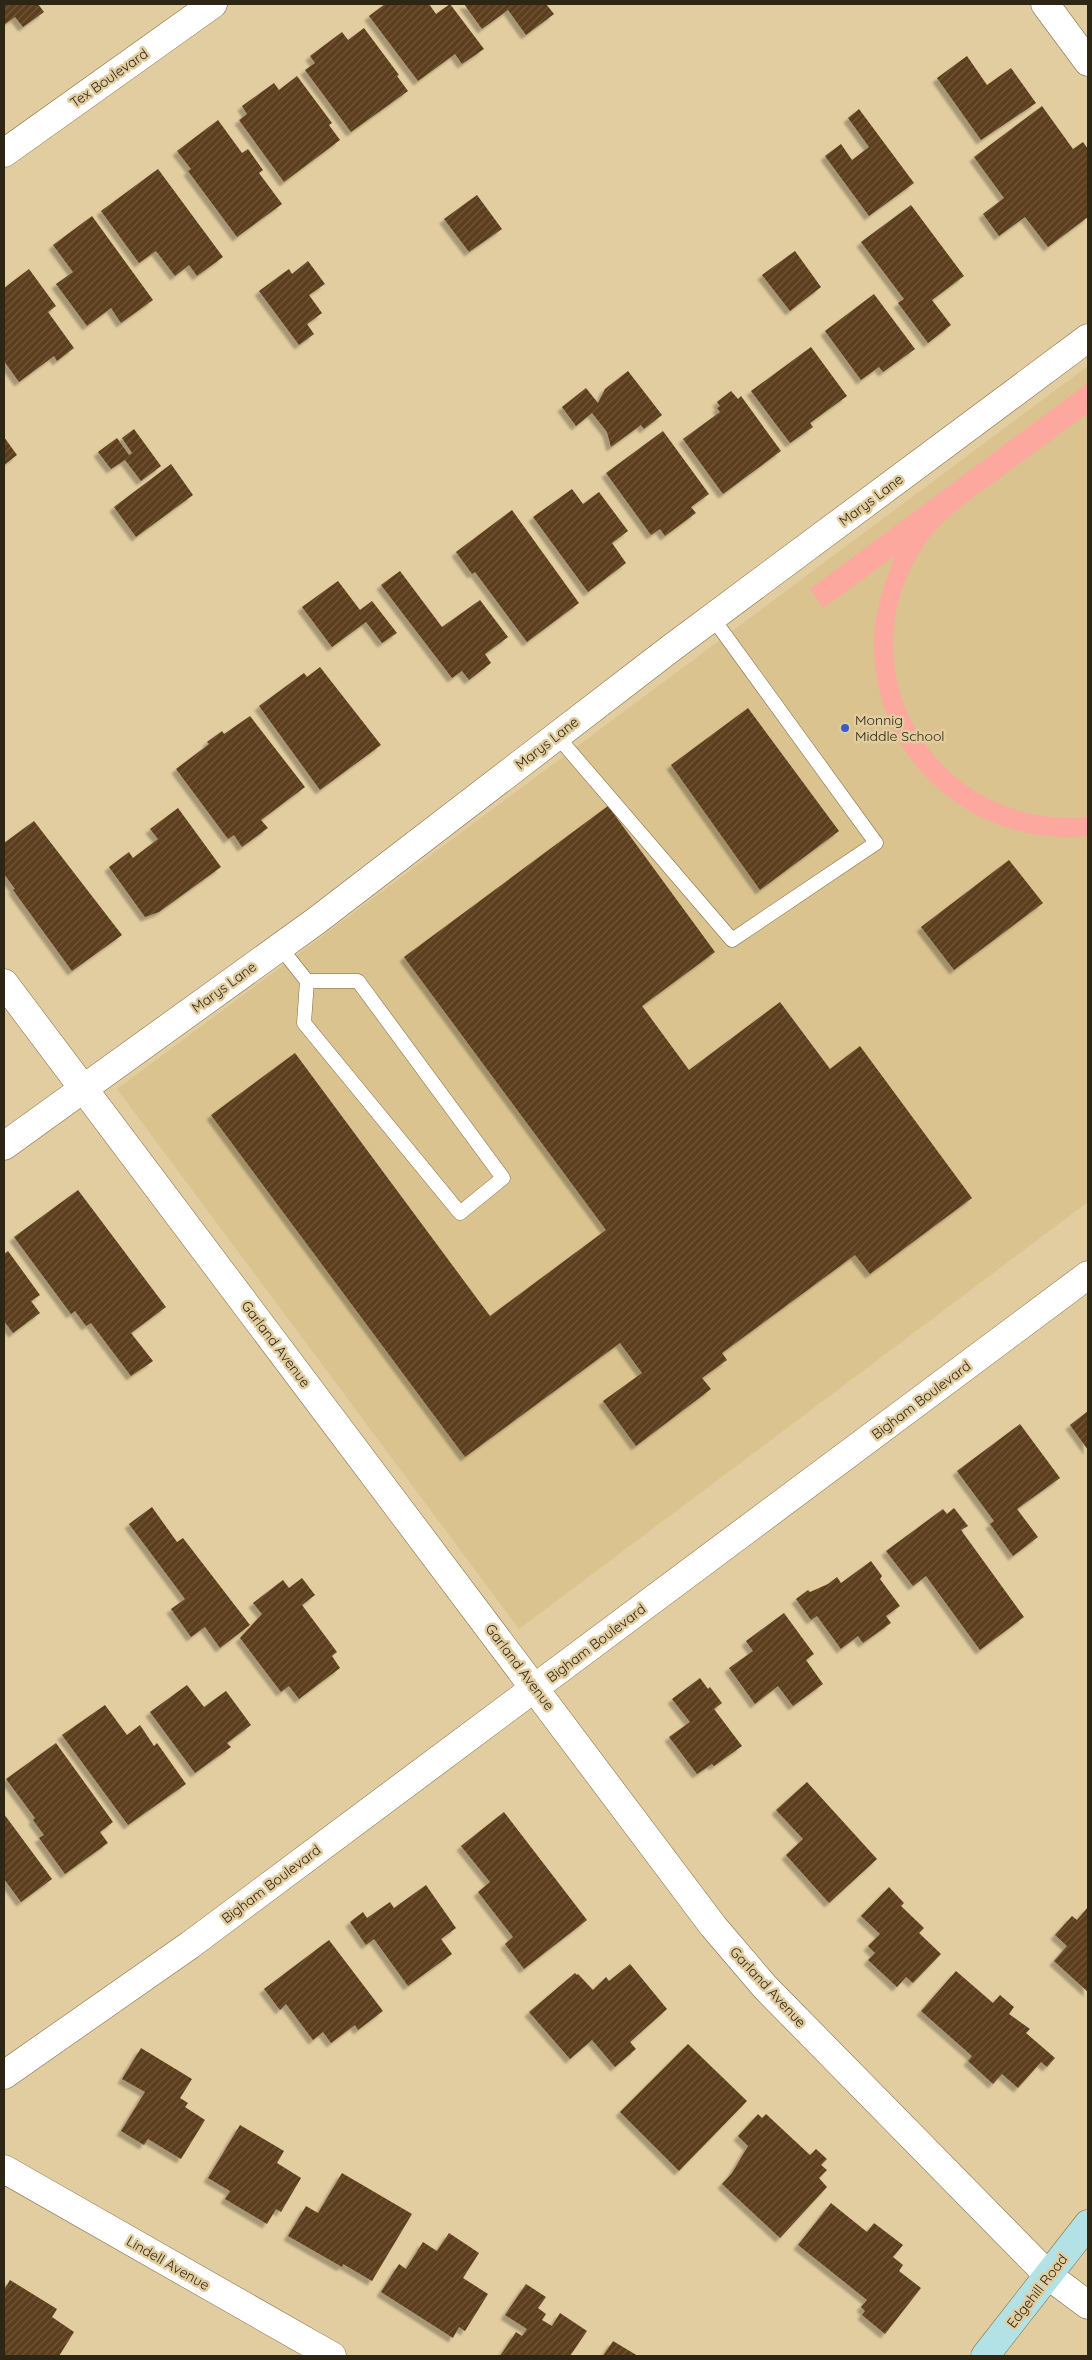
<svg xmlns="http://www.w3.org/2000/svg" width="1092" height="2360" viewBox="0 0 1092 2360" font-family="Quicksand,sans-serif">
  <defs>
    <pattern id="building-hatch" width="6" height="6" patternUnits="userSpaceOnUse" patternTransform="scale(1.25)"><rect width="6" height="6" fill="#5c3e1d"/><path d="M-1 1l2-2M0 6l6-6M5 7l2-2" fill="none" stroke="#70583c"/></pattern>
    <filter id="shadow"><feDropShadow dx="-4.5" dy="4.5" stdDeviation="1" flood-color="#0004"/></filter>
  </defs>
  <rect width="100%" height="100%" fill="#e2cda0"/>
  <path fill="#dac38f" d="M1088,366V1202L519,1629L117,1089Z"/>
  <path fill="#fca89e" d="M1088,383V413C1058,435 1027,458 997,480C971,499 942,518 924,545C840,672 938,831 1088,817V836C974,847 876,763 874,647C873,614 884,586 895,556L823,608L810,589Z"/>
  <path fill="url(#building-hatch)" filter="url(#shadow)" d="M4,4H38L44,12L23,27L15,17L5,24Z
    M385,4H429L436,14L450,4L484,49L462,64L455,54L418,81L369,16Z
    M464,4H546L554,14L526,35L508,10L482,29Z
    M364,28L399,75L397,76L408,91L351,132L305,70L315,63L310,56L342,32L348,40Z
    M967,56L987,85L1011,68L1036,103L981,140L937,78Z
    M297,76L332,123L329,125L340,140L284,182L239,120L247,114L242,106L274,83L279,90Z
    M1042,106L1073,149L1083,142L1088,149V217L1048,247L1025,217L999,236L983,214L1004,198L974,157Z
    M859,109L914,183L869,216L825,156L841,144L852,160L869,147L848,118Z
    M218,120L242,153L248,149L263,170L259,173L282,204L237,237L188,171L191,169L177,151Z
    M158,169L223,257L197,276L189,265L175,276L156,251L139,263L101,211Z
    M477,195L502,229L469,252L444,219Z
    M911,205L964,276L932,300L951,325L928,343L898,303L904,299L861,242Z
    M92,216L153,300L121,323L111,308L87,326L56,284L73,272L53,245Z
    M795,251L821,287L790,311L762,275Z
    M308,261L325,284L309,295L322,313L307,324L314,334L299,345L259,291L289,269L292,274Z
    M29,269L56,306L48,312L74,348L57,361L54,356L19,382L4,361V288Z
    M874,294L915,349L883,372L879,367L861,380L825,331Z
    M811,347L847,396L810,423L813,427L790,443L751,391Z
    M628,371L662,415L644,429L641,425L611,447L607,432L592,413L576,426L562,407L586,388L598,403L605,389Z
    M731,391L738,399L741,396L781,451L723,494L683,439L720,412L717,408L720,406L717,402Z
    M134,429L161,466L141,481L125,460L111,469L98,452L117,438L129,455L132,453L122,438Z
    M663,431L709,494L691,507L696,513L665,536L660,529L651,535L606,473Z
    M4,437L17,455L4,465Z
    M171,464L193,495L136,537L114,507Z
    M572,489L583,504L599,492L628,531L612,543L626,563L588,592L533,517Z
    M512,510L579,603L527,642L475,572L472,574L456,552Z
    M400,571L442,627L480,600L508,637L485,654L491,663L469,680L462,671L452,678L381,585Z
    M338,581L360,610L372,601L397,633L382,643L366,622L332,647L302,607Z
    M320,667L381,745L320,790L259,706L304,673L307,677Z
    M748,708L839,831L760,890L671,765Z
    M250,716L305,787L261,820L268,828L242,847L234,835L228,839L176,769L209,744L207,742L222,731L224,734Z
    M608,806L715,952L642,1006L689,1070L780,1002L830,1069L860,1046L972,1198L870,1274L855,1255L722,1353L727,1360L702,1378L711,1389L636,1446L603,1401L642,1373L620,1343L465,1457L211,1115L295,1053L490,1316L606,1230L404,957Z
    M178,808L221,867L159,912L145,917L109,867L129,852L133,858L158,839L150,829Z
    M34,821L122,935L72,971L13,890L15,889L4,874V843Z
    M1009,860L1043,903L954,970L921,927Z
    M78,1190L166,1307L131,1333L153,1361L131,1376L91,1323L86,1326L75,1311L71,1314L14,1237Z
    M8,1251L40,1295L31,1301L40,1313L13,1333L4,1321V1254Z
    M1088,1411V1450L1070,1425Z
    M1020,1424L1060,1478L1017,1509L1038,1537L1013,1556L990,1524L994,1521L957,1471Z
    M152,1507L177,1542L183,1538L250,1625L220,1648L205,1627L191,1637L171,1609L185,1599L129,1524Z
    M954,1508L968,1526L961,1530L1024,1617L980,1650L926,1576L913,1586L886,1551L943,1509L947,1514Z
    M871,1561L882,1576L880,1579L900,1606L886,1616L891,1623L863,1643L858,1636L841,1649L817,1616L811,1620L796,1599L808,1590L810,1592L828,1584L837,1577L841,1583Z
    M302,1578L315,1595L302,1605L337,1652L332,1656L340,1668L299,1699L289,1686L281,1692L240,1638L262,1614L253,1603L283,1580L289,1588Z
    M784,1613L814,1654L806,1660L823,1684L793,1706L778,1686L755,1704L729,1668L753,1651L746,1641Z
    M700,1678L708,1689L710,1687L722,1703L714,1709L742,1746L714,1766L712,1764L697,1774L669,1737L690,1722L672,1699Z
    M187,1685L204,1707L226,1691L251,1725L227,1743L231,1747L195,1773L150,1712Z
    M105,1705L127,1735L140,1725L154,1746L157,1743L186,1784L128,1825L62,1735Z
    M56,1743L113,1822L100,1832L108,1843L65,1874L39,1838L44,1835L33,1820L35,1818L6,1779Z
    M807,1782L877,1859L829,1903L786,1855L803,1839L776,1810Z
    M504,1812L587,1920L524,1969L505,1944L513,1937L478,1892L490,1882L461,1846Z
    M4,1814L52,1879L21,1902L4,1879Z
    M426,1885L456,1928L441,1939L452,1954L408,1986L374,1939L366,1945L350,1922L363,1912L367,1918L390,1902L394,1908Z
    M889,1887L904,1903L901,1906L924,1928L919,1933L941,1954L913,1983L906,1977L897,1987L868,1960L875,1953L868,1946L880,1934L861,1916Z
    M1088,1907V1992L1054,1961L1067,1946L1055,1935L1072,1916L1077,1920Z
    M329,1940L383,2011L358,2030L355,2025L331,2043L323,2032L313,2040L286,2004L280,2010L264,1989Z
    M630,1964L667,2009L630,2042L636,2049L615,2067L592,2040L570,2059L529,2012L575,1973L577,1975L578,1974L593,1990L606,1977L609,1981Z
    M956,1971L993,2003L1000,1995L1014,2007L1009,2014L1030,2029L1026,2033L1055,2058L1047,2067L1041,2062L1018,2088L1002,2074L993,2084L968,2061L972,2056L921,2011Z
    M688,2044L747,2101L679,2171L620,2112Z
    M141,2048L192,2079L180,2098L188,2103L185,2107L205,2120L181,2159L148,2139L144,2145L121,2131L145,2092L122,2079Z
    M758,2114L762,2118L766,2114L810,2155L816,2149L827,2159L821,2165L827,2170L819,2178L827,2187L780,2238L722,2184L732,2173L748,2146L738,2136Z
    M240,2125L284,2151L277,2163L301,2178L281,2212L276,2209L267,2224L225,2199L230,2191L208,2178Z
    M342,2173L412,2214L372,2281L343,2264L342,2267L288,2236L306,2206L318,2213Z
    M831,2203L867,2232L874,2223L903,2245L893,2257L903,2265L899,2271L921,2288L885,2334L862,2315L865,2311L861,2307L867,2300L798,2245Z
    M449,2233L479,2253L463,2278L488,2294L465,2331L459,2327L453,2338L381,2292L399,2264L406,2269L423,2242L437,2251Z
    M10,2280L57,2309L52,2317L74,2332L59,2356H4V2290Z
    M526,2284L546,2297L538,2308L546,2314L542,2320L552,2326L560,2313L587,2331L570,2356H500L516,2332L522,2336L527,2329L505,2315Z
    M613,2341L638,2356H603Z"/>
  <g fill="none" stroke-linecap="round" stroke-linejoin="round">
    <g stroke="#7e6b41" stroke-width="15">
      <path id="lane" d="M557,736L732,940L876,843L712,617
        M280,947L307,981H358L503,1178L460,1213L304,1023L307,981"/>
    </g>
    <g stroke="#7e6b41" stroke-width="29">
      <path id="street" d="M1045,4L1088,62
        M4,153L213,4
        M4,983L713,1926L765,1987L1049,2276L1088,2305
        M4,1146L316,921L670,649L1088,338
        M4,2075L190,1945L1088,1275
        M4,2169L332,2356"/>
    </g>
    <g stroke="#7e6b41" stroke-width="29">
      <path id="secondary" d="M985,2356L1088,2224"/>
    </g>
    <use href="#lane" stroke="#fff" stroke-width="14"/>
    <use href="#street" stroke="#fff" stroke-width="28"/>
    <use href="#secondary" stroke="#b2e2e6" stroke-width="28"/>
  </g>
  <circle fill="#375ccd" stroke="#e2cda0" stroke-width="2" cx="845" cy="728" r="5"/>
  <g text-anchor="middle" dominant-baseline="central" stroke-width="5" stroke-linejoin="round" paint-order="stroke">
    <g font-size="14" fill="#2e2614" stroke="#e2cda0">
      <text transform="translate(109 78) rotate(-35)">Tex Boulevard</text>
      <text transform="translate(871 500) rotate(-37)">Marys Lane</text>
      <text transform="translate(547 743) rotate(-38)">Marys Lane</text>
      <text transform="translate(224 987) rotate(-36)">Marys Lane</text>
      <text transform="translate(276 1344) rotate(53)">Garland Avenue</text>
      <text transform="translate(921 1400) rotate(-37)">Bigham Boulevard</text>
      <text transform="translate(596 1643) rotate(-37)">Bigham Boulevard</text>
      <text transform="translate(520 1667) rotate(53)">Garland Avenue</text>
      <text transform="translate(271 1884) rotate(-37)">Bigham Boulevard</text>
      <text transform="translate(768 1987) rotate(47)">Garland Avenue</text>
      <text transform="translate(168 2263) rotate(30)">Lindell Avenue</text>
      <text transform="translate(1037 2291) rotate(-52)">Edgehill Road</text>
    </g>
    <g font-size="14" fill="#2e2614" stroke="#e2cda0" text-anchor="start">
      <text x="855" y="720">Monnig<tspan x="855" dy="16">Middle School</tspan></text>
    </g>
  </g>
  <rect width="1092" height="2360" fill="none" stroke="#2e2614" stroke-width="10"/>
</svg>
